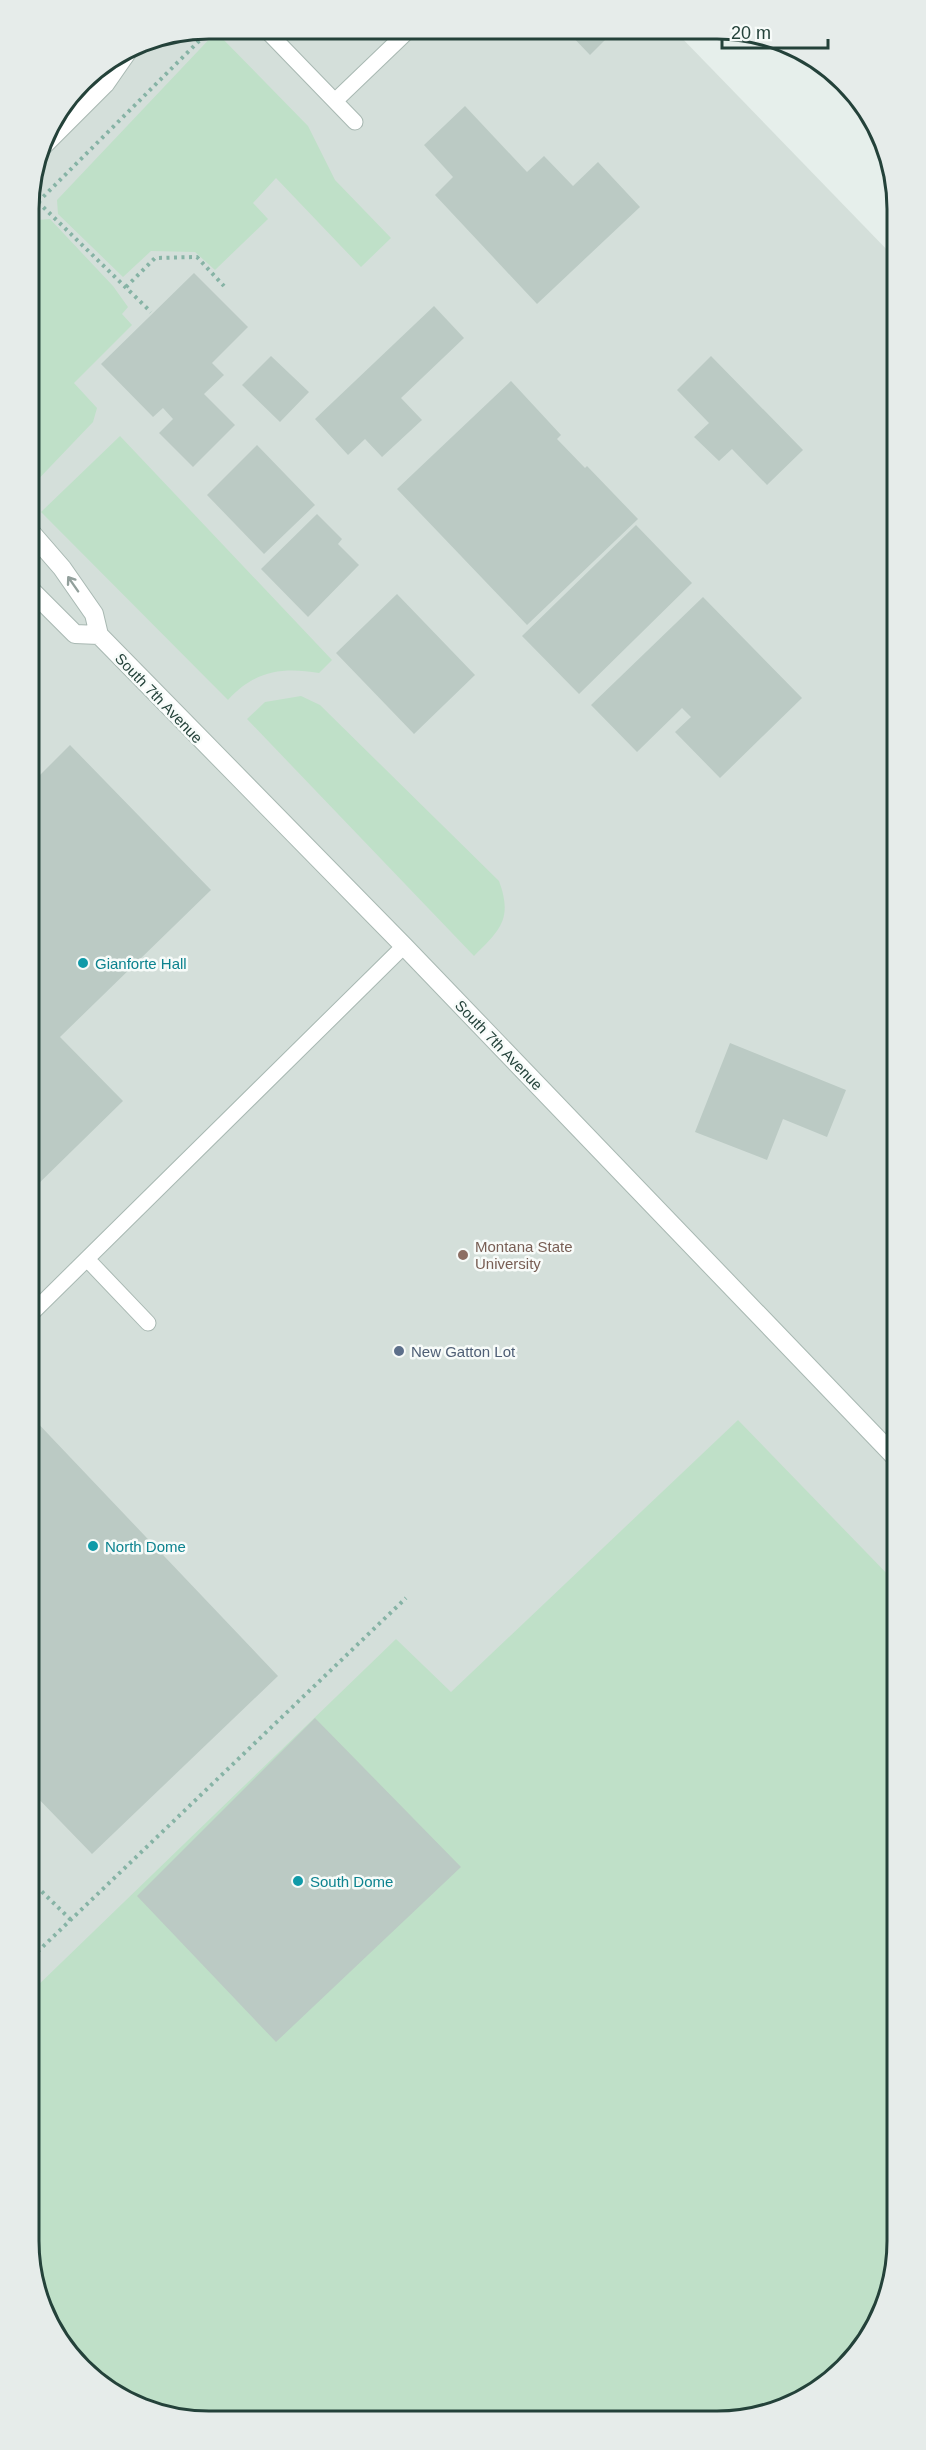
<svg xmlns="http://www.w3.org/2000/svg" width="926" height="2450" viewBox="0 0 926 2450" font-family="Arial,sans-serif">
  <rect width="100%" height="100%" fill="#e6efeb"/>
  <path fill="#d4dfda" d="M209,29L676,32L894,257L897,2253L884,2310L853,2360L808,2397L753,2418H174L129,2403L81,2369L52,2331L32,2277L29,196L47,129L90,73L140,42Z"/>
  <path fill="#bfe0c8" d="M216,32L308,126L335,180L391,238L361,267L276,178L253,203L268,219L215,270L195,252L151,251L123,277L58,214L57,200Z
    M50,219L113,286L128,307L122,314L132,325L74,383L97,408L93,422L29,489V230L38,220Z
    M120,436L332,660L319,673C282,667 254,671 228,700L41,512Z
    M301,696L320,705L499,881C513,919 500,930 474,956L247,719L265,702Z
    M738,1420L896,1583L897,2253L884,2310L853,2360L808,2397L753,2418H174L129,2403L81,2369L52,2331L32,2277V1991L396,1639L451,1692Z"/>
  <path fill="#bbcac4" d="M567,31H614L590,55Z
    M465,106L527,172L544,156L573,186L598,162L640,207L537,304L435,195L453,177L424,145Z
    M194,273L248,327L212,363L224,375L204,394L235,425L193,467L159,433L173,419L163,408L153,417L101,364Z
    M434,306L464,338L401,398L422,420L382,457L365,439L348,455L315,419Z
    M271,356L309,392L280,422L242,385Z
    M711,356L803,450L767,485L732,449L719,461L694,437L709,423L677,390Z
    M511,381L561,435L557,439L585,468L587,466L638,519L527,625L397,489Z
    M257,445L315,505L264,554L207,495Z
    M317,514L342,539L338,544L359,565L308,617L261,569Z
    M636,525L692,583L579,694L522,636Z
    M397,594L475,675L414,734L336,653Z
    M703,597L802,698L720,778L675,732L691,717L682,708L637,752L591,705Z
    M70,745L211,890L60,1037L123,1101L30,1192V785Z
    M730,1043L846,1090L827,1137L783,1119L767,1160L695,1132Z
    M31,1416L278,1676L92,1854L31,1791Z
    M315,1718L461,1867L276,2042L137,1896Z"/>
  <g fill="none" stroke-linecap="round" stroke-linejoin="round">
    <g stroke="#a8b8b2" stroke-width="17">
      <path id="service" d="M265,29L355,122
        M335,101L409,30
        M87,1259L148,1323
        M31,1314L404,946"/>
    </g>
    <g stroke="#a8b8b2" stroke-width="20">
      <path id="minor" d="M43,146L105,84L130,48
        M29,530L62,568L94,614L99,635L404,946L896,1458
        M30,589L75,634L99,635"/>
    </g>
    <path stroke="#86b3a5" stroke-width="4" stroke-dasharray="3 4.5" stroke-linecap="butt" d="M38,202L151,312
      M29,214L38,202L204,36L198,31
      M126,287L155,258L197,257L224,286
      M30,659L33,656
      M31,1881L71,1920
      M32,1957L406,1598"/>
    <use href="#service" stroke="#fff" stroke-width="15"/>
    <use href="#minor" stroke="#fff" stroke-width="18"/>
  </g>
  <defs><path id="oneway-shaft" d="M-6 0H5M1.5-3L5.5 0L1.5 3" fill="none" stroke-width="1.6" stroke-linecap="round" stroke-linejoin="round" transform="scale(1.5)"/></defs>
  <use stroke="#92a09c" href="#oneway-shaft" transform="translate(73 584) rotate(-125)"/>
  <g fill="#0f9aa8" stroke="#f7fbf9" stroke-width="2">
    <circle cx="83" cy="963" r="6"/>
    <circle cx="93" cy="1546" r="6"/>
    <circle cx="298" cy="1881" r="6"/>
  </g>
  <circle fill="#8d6e63" stroke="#f7fbf9" stroke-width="2" cx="463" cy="1255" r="6"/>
  <circle fill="#5c6f8a" stroke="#f7fbf9" stroke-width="2" cx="399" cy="1351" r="6"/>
  <g text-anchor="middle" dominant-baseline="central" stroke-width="5" stroke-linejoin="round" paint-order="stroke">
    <g font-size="15" fill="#24423a" stroke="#f7fbf9">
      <text transform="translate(159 698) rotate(46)">South 7th Avenue</text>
      <text transform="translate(499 1045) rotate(46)">South 7th Avenue</text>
    </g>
    <g font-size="15" fill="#0d838f" stroke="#f7fbf9" text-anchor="start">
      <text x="95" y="963">Gianforte Hall</text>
      <text x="105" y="1546">North Dome</text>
      <text x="310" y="1881">South Dome</text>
    </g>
    <g font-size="15" fill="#785e54" stroke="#f7fbf9" text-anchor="start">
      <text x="475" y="1246">Montana State<tspan x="475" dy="17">University</tspan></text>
    </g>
    <g font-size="15" fill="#4e5e75" stroke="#f7fbf9" text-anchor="start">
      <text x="411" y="1351">New Gatton Lot</text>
    </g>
  </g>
  <path d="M0 0H926V2450H0ZM209 39H717A170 170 0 0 1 887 209V2241A170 170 0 0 1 717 2411H209A170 170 0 0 1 39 2241V209A170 170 0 0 1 209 39Z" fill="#e6ecea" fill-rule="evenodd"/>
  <path fill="none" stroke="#24423a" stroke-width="3" d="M209 39H717A170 170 0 0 1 887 209V2241A170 170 0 0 1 717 2411H209A170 170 0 0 1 39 2241V209A170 170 0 0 1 209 39Z"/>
  <path d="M722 39v9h106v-9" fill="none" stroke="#24423a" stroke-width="3"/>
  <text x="731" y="39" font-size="18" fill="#24423a" stroke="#f7fbf9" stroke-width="4.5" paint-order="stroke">20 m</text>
</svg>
